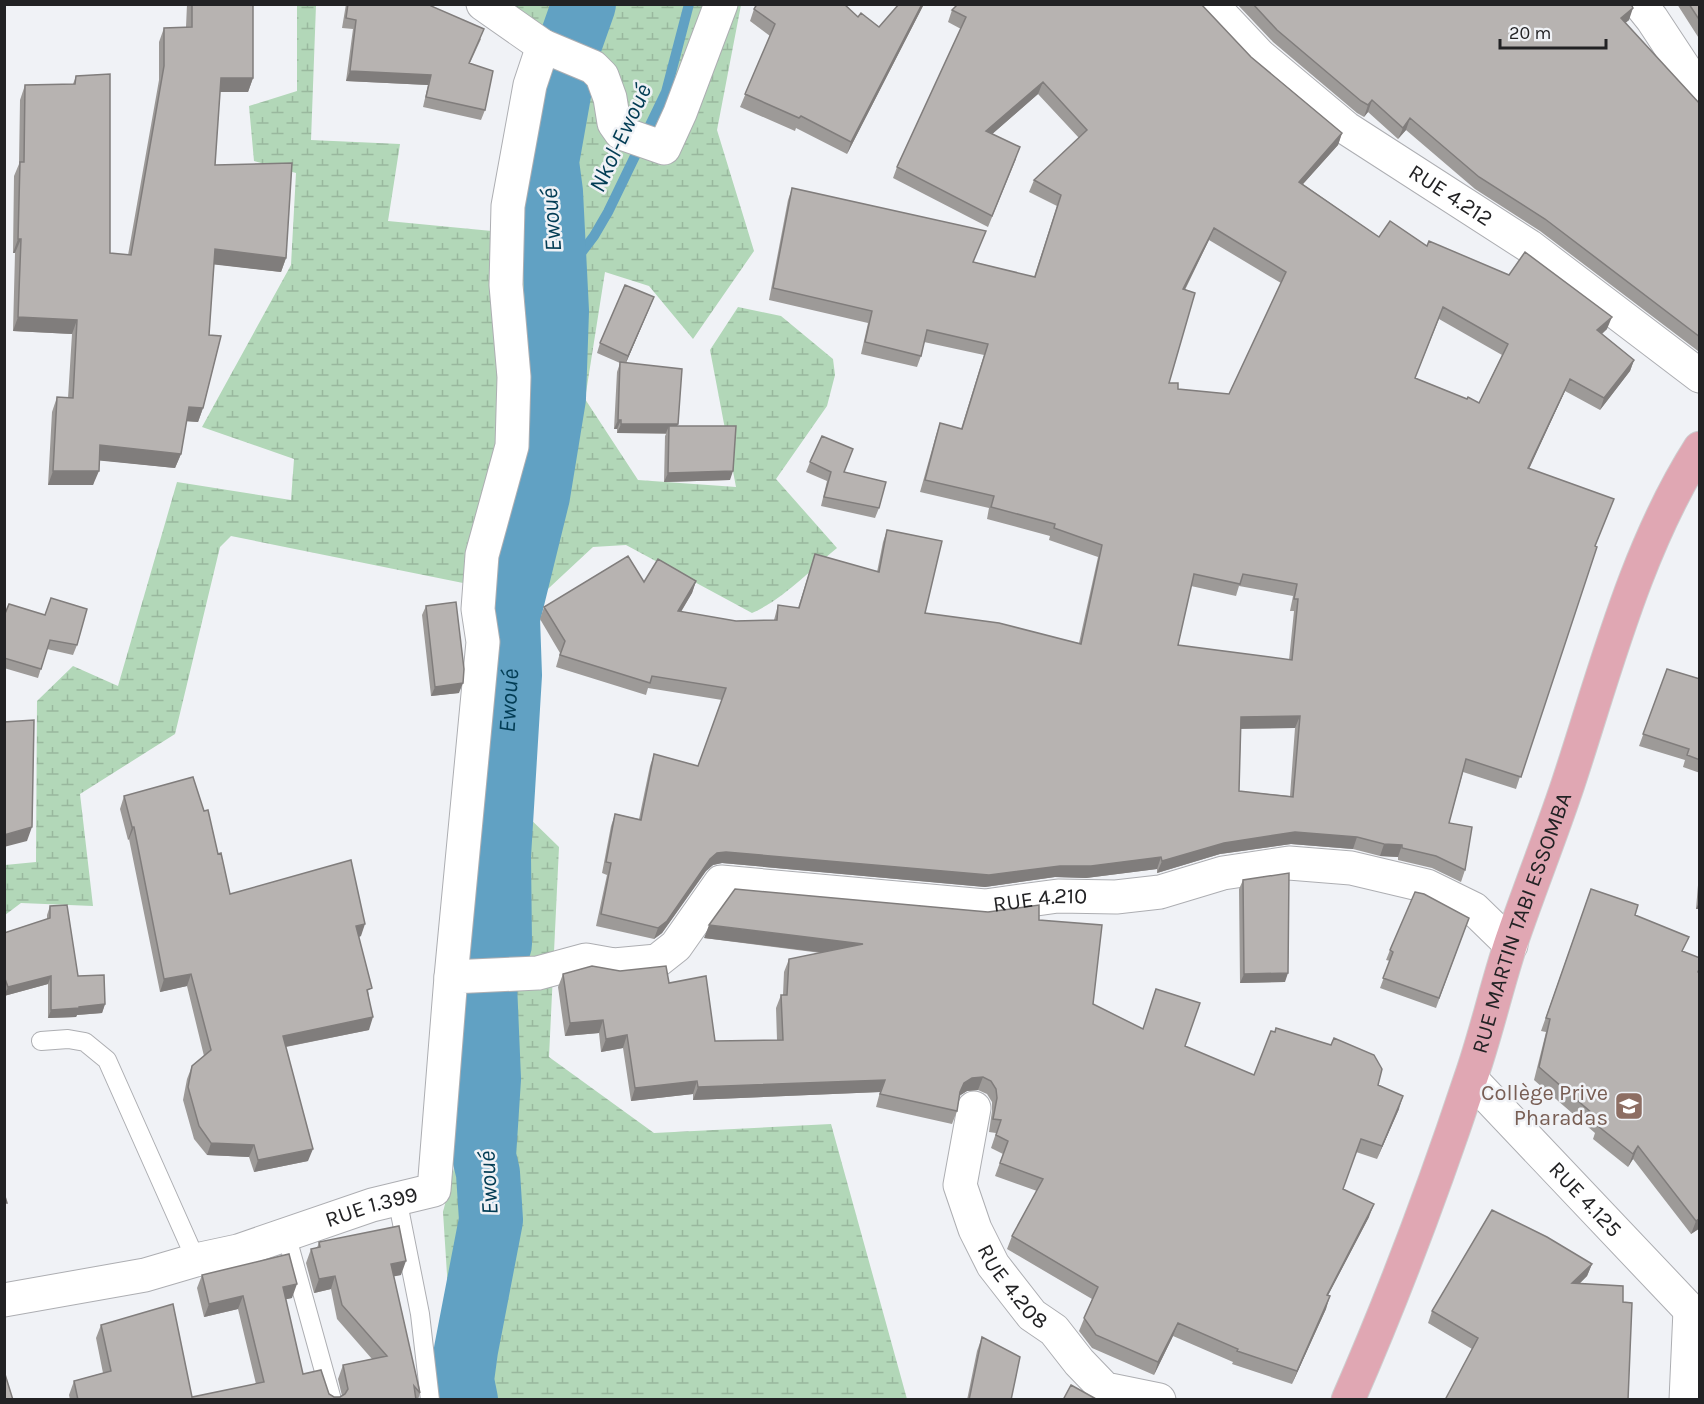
<svg xmlns="http://www.w3.org/2000/svg" width="1704" height="1404" viewBox="0 0 1704 1404" font-family="Karla,sans-serif">
  <defs>
    <pattern id="wetland-marsh" width="20" height="14" patternUnits="userSpaceOnUse" patternTransform="scale(1.5)"><rect width="20" height="14" fill="#b2d7b8"/><path d="M1 5h8M5 5V1M11 12h8M15 12V8" fill="none" stroke="#99b89e"/></pattern>
  </defs>
  <rect width="100%" height="100%" fill="#f0f2f6"/>
  <path fill="url(#wetland-marsh)" d="M297,5H316L311,140L400,144L388,221L513,233L556,38L500,5H741L717,130L754,251L693,339L649,286L605,272L585,399L638,480L736,487L710,350L738,307L781,316L833,359L835,375L827,406L776,479L837,548C810,570 784,599 752,613L626,545L593,547L521,614L518,717L519,808L559,847L549,1057L654,1133L831,1124L907,1399H455L443,1212L454,1168L451,1144L468,584L231,536L220,547L175,734L80,794L93,906L21,903L5,915V865L36,862L37,701L73,666L118,686L177,482L291,500L294,459L202,427L291,265L296,173L254,161L249,106L297,91Z"/>
  <g fill="none" stroke-linecap="round" stroke-linejoin="round">
    <path stroke="#61a1c3" stroke-width="10" d="M555,270L578,257L594,236L608,212L666,92L689,4"/>
    <path stroke="#61a1c3" stroke-width="64" id="s1" d="M466,1400L462,1380L466,1350L491,1220L488,1173L484,1156L489,1079L485,984L500,944L499,856L510,675L508,618L538,496L554,398L557,311L551,192L547,162L566,55L584,4"/>
    <g stroke="#adaeb2" stroke-width="20">
      <path id="lane" d="M41,1041L68,1039L85,1042L107,1060L196,1260
        M397,1198L420,1314L430,1400
        M286,1234L332,1400"/>
    </g>
    <g stroke="#adaeb2" stroke-width="35">
      <g id="street">
        <path d="M483,4L543,46L593,67L602,76L610,98L614,123L621,133L664,148L680,113L721,4"/>
        <path id="s2" d="M1211,4L1260,56L1346,128L1529,246L1700,376"/>
        <path d="M1640,4L1652,19L1700,92"/>
        <path d="M451,977L483,642L478,609L482,555L512,446L514,377L506,285L508,206L530,85L543,46"/>
        <path id="s3" d="M1471,1079L1690,1310L1700,1323"/>
        <path id="s4" d="M974,1108L960,1185L975,1229L993,1265L1032,1315L1054,1330L1079,1362L1105,1389L1159,1400"/>
        <path id="s5" d="M4,1300L145,1275L196,1260L238,1251L372,1205L434,1190L451,977L538,973L586,960L614,965L657,961L676,946L721,882L985,906L1058,896L1116,897L1160,892L1223,873L1289,863L1351,868L1427,886L1474,909L1511,945"/>
        <path d="M1686,1400L1690,1310"/>
      </g>
    </g>
    <g stroke="#cececf" stroke-width="35">
      <g id="primary">
        <path id="s6" d="M1348,1400C1394,1295 1434,1188 1470,1080C1486,1035 1496,988 1511,943C1529,890 1550,838 1568,784C1605,672 1636,548 1700,448"/>
      </g>
    </g>
    <use href="#lane" stroke="#fff" stroke-width="18"/>
    <use href="#street" stroke="#fff" stroke-width="33"/>
    <use href="#primary" stroke="#e0a7b3" stroke-width="33"/>
  </g>
  <path fill="#9d9a98" fill-rule="evenodd" d="M187,4H253V78L248,92H220L215,165L286,258L281,272L214,264L203,408L198,422L186,421L181,454L175,468L99,460L93,485H48L52,412L57,397L68,398L72,334L13,331L15,253H13L14,176L19,164L20,100L25,85L73,84L76,76L110,253L128,255L159,80V42L164,28L186,27Z
    M346,4H435L433,7L481,39L470,63L485,110L481,120L423,107L428,85L346,81L353,29L342,28Z
    M899,4H924L847,154L796,128L795,131L740,107L770,36L750,21L754,9L858,17L879,27Z
    M1237,4H1631L1629,20L1625,23L1700,104V350L1698,351L1540,231L1475,189L1406,130L1398,139L1368,112L1364,117L1357,113L1273,42Z
    M1677,4H1700V40Z
    M952,10L1251,57L1342,133L1338,145L1303,184L1379,237L1427,246L1607,329L1602,334L1634,360L1630,371L1600,410L1565,391L1529,468L1595,546L1516,789L1463,772L1449,823L1465,870L1461,882L1432,868L1398,860V857L1380,856L1353,849L1291,844L1220,854L1157,873V869L1086,878L1055,877L985,887L722,863L713,865L706,871L662,933L654,939L596,926L607,875L602,873L611,826L615,814L639,819L650,766L654,754L698,766L722,700L648,688L646,695L556,667L560,653L540,619L544,607L644,582L696,581L692,593L681,612L736,621L774,620L778,605L798,608L815,554L877,572L883,542L887,530L925,613L1079,643L1098,557L1049,540L1050,536L987,519L989,508L920,492L936,435L940,423L961,429L984,355L924,342L921,356L917,367L861,354L868,323L769,300L788,200L792,188L974,262L1034,277L1057,206L1029,192L1034,180L1079,138L1038,94L992,134L1016,159L988,227L893,178L897,167L961,29L948,22ZM1209,240L1281,283L1229,394L1178,389L1169,383L1185,290ZM1439,319L1502,355L1479,403L1467,399L1415,378ZM1191,586L1236,596L1239,586L1293,596L1290,611H1294L1289,660L1178,645ZM1241,728H1295L1290,796L1239,791Z
    M654,297L626,363L678,424L677,426L730,480L664,482L665,436L666,434L617,433V429H614L617,372L620,363L597,353L600,343Z
    M810,462L844,472L879,508L875,518L821,506L827,481L806,472Z
    M426,606L459,693L431,696L422,615Z
    M4,616L77,645L73,655L47,649L38,678L4,668Z
    M1667,669L1700,679V773L1683,767L1685,760L1639,746Z
    M124,796L204,811L230,894L361,936L359,937L369,996V1030L286,1047L308,1161L254,1172L249,1157L207,1155L194,1139L183,1100L187,1079L192,1066L204,1056L187,986L160,992L129,839L128,840L120,809Z
    M1700,861V909H1696Z
    M1243,880L1285,982L1240,983L1239,889Z
    M1591,889L1635,915L1683,951L1698,972L1700,973V1228L1691,1234L1633,1159L1628,1167L1593,1139L1595,1133L1534,1080L1546,1032L1541,1031Z
    M50,906L78,976L105,1004L102,1013L77,1015L76,1017L48,1018V984L4,996V933L47,919V915Z
    M1469,918L1436,1008L1380,988L1390,961L1386,960L1390,950Z
    M1039,920L1093,1004L1142,1029L1254,1075L1378,1085L1399,1109L1377,1159L1356,1152L1343,1189L1369,1217L1328,1295L1326,1309L1292,1384L1232,1364L1233,1362L1173,1336L1154,1375L1092,1348L1079,1331L1092,1299L1007,1249L1012,1236L1037,1191L995,1176L1003,1154L991,1148L996,1133L989,1132L992,1111V1102L987,1094L978,1090L967,1091L959,1096L957,1111L952,1124L876,1107L880,1092L693,1100V1094L631,1101L623,1048L601,1052L599,1033L565,1036L558,987L563,974L669,983L715,1041L777,1040L776,1008L781,995H783L784,972L789,959L821,953L704,938Z
    M319,1242L401,1275L393,1276L420,1393L418,1400H70L69,1395L74,1381L103,1373L96,1338L101,1325L192,1397L256,1384L238,1309L204,1317L197,1288L202,1275L292,1298L285,1299L303,1374L334,1397H340L342,1396L338,1379L343,1365L372,1359L337,1319L331,1289L314,1293L306,1263L311,1249L317,1248Z
    M1592,1264L1587,1276L1579,1284L1472,1349L1428,1323L1432,1311Z
    M982,1337L1011,1400H967L977,1351Z"/>
  <path fill="#807d7c" d="M922,4H924L847,154L851,142Z
    M1633,8L1629,20L1617,30L1621,18Z
    M350,71L431,75L428,85L346,81Z
    M221,78H253L248,92H216Z
    M1043,82L1038,94L982,143L986,131Z
    M1372,100L1368,112L1364,117L1368,105Z
    M1410,118L1406,130L1398,139L1403,128Z
    M1342,133L1338,145L1294,194L1299,182Z
    M1214,228L1209,240L1179,301L1183,289Z
    M18,239H21L15,253H13Z
    M215,249L286,258L281,272L210,264Z
    M654,297L650,307L625,365L628,356Z
    M18,317L77,320L72,334L13,331Z
    M1612,317L1607,329L1592,342L1597,330Z
    M1634,360L1630,371L1600,410L1604,398Z
    M1570,379L1565,391L1524,480L1528,468Z
    M189,407L203,408L198,422L184,421Z
    M618,420H621L617,429H614Z
    M621,424H678L674,434L669,426L666,433H617Z
    M100,445L181,454L175,468L94,460Z
    M53,471H99L93,485H48Z
    M733,471L730,480L664,482L668,473Z
    M696,581L692,593L674,623L678,611Z
    M463,683L459,693L431,696L435,687Z
    M1300,716L1295,728L1237,729L1241,717Z
    M32,827L27,841L4,847V835Z
    M132,827H134L129,839L128,840Z
    M1295,832L1357,837L1353,849L1291,844L1220,854L1157,873L1162,861L1224,843Z
    M1384,844L1402,845L1398,857L1380,856Z
    M726,852L1060,866L1161,857L1157,869L1086,878L1055,877L985,887L722,863L713,865L706,871L662,933L654,939L658,928L710,859L717,853Z
    M1700,900V909H1696Z
    M365,924L361,936L351,939L356,926Z
    M709,925L863,944L859,957L704,938Z
    M1288,973L1285,982L1240,983L1244,974Z
    M191,974L187,986L160,992L164,979Z
    M51,976L48,984L4,996L8,987Z
    M105,1004L102,1013L77,1015L76,1017L48,1018L51,1010Z
    M373,1017L369,1030L279,1048L283,1036Z
    M603,1020L599,1033L565,1036L570,1023Z
    M627,1035L623,1048L601,1052L606,1039Z
    M983,1077L978,1090L967,1091L959,1096L960,1092L964,1083L972,1078Z
    M885,1080L880,1092L693,1100L698,1087Z
    M697,1081L693,1094L631,1101L635,1088Z
    M1403,1096L1399,1109L1377,1159L1382,1146Z
    M211,1143L254,1145L249,1157L207,1155Z
    M1638,1146L1633,1159L1628,1167L1633,1154Z
    M313,1149L308,1161L254,1172L258,1160Z
    M1374,1204L1369,1217L1322,1307L1327,1295Z
    M1700,1218V1228L1691,1234L1696,1221Z
    M406,1261L401,1275L386,1278L391,1264Z
    M1592,1264L1587,1276L1567,1296L1572,1283Z
    M335,1276L331,1289L314,1293L319,1279Z
    M297,1284L292,1298L278,1301L283,1287Z
    M243,1296L238,1309L204,1317L209,1304Z
    M1330,1296L1326,1309L1292,1384L1297,1371Z
    M1178,1323L1173,1336L1154,1375L1158,1362Z"/>
  <path fill="#b7b3b1" stroke="#807d7c" stroke-width="1.5" fill-rule="evenodd" d="M192,4H253V78H221L215,165L292,163L286,258L215,249L209,335L221,336L203,408L189,407L181,454L100,445L99,471H53L57,397L73,398L77,320L18,317L21,239H18L20,162H24L25,85L75,84L76,76L110,74V253L131,255L164,66V28L192,27Z
    M348,4H432L431,6L484,29L469,63L493,71L485,110L426,97L431,75L350,71L356,20L346,18Z
    M757,4H844L858,17L861,13L879,27L899,4H922L851,142L801,116L799,118L745,94L775,24L754,9Z
    M958,4H1201L1251,57L1342,133L1299,182L1379,237L1390,221L1427,246L1429,241L1509,275L1525,252L1612,317L1597,330L1634,360L1604,398L1570,379L1528,468L1614,499L1595,546L1597,547L1521,777L1466,759L1449,823L1472,827L1465,870L1436,856L1402,848V845L1384,844L1357,837L1295,832L1224,843L1162,861L1161,857L1091,866H1060L989,875L726,852L717,853L710,859L667,921L658,928L601,914L611,863L606,862L615,814L641,820L654,754L698,766L726,688L652,676L650,683L560,655L565,641L544,607L628,556L644,582L658,559L696,581L678,611L736,621L777,620L778,605L799,608L815,554L879,572L887,530L942,541L925,613L999,623L1081,644L1102,545L1054,528L1055,524L991,507L994,496L925,480L940,423L962,429L988,344L927,330L921,356L865,342L872,311L773,288L792,188L986,231L973,262L1035,277L1061,195L1034,180L1087,130L1043,82L986,131L1020,147L992,216L897,167L966,17L952,10ZM1214,228L1286,272L1229,394L1178,389V383H1169L1195,293L1183,289ZM1443,307L1508,344L1479,403L1468,397L1467,399L1415,378ZM1194,574L1240,584L1243,574L1297,584L1294,599H1298L1292,660L1178,645ZM1300,716L1293,797L1239,791L1241,717Z
    M1253,4H1631L1633,8L1621,18L1700,104V337L1545,219L1479,177L1410,118L1403,128L1372,100L1368,105L1361,101L1277,30Z
    M1689,4H1700V21Z
    M625,285L654,297L628,356L600,343Z
    M620,362L682,369L678,424H621V420H618Z
    M669,426H736L733,471L668,473Z
    M822,436L853,449L844,472L886,482L879,508L824,497L831,472L810,462Z
    M51,598L87,609L77,645L50,640L41,669L4,658V616L9,604L45,615Z
    M456,602L464,669L463,683L435,687L426,606Z
    M1667,669L1700,679V760L1687,755L1689,749L1643,734Z
    M34,720L32,827L4,835V722Z
    M193,777L204,811L208,810L218,854L221,853L230,894L351,860L365,924L356,926L372,988L367,990L373,1017L283,1036L313,1149L258,1160L254,1145L211,1143L199,1126L188,1087L192,1066L211,1050L191,974L164,979L134,827H132L124,796Z
    M1289,873L1288,973L1244,974L1243,880Z
    M735,889L988,912L1039,905V920L1102,925L1093,1004L1143,1029L1156,989L1200,1003L1185,1046L1254,1075L1271,1031L1275,1032L1276,1028L1331,1045L1334,1038L1374,1055L1382,1069L1378,1085L1403,1096L1382,1146L1361,1139L1343,1189L1374,1204L1327,1295L1330,1296L1297,1371L1237,1351L1238,1349L1178,1323L1158,1362L1096,1335L1084,1318L1098,1287L1012,1236L1043,1179L1000,1163L1008,1141L996,1135L1001,1120L993,1119L997,1098L996,1089L991,1081L983,1077L972,1078L964,1083L960,1092L957,1111L880,1094L885,1080L698,1087L697,1081L635,1088L627,1035L606,1039L603,1020L570,1023L563,974L592,966L620,971L666,966L669,983L706,976L715,1041L783,1040L781,995H787L789,959L863,944L709,925Z
    M1591,889L1638,905L1635,915L1689,937L1682,951L1700,958V967L1698,972L1700,973V1218L1696,1221L1638,1146L1633,1154L1598,1126L1601,1121L1539,1067L1550,1019L1546,1018Z
    M1415,892L1424,894L1469,918L1439,998L1383,978L1393,952L1390,950Z
    M67,905L78,976L104,975L105,1004L79,1007V1008L51,1010V976L8,987L4,976V933L50,918V906Z
    M4,1193L7,1203H4Z
    M1492,1210L1547,1237L1592,1264L1572,1283L1623,1286V1302L1632,1303L1628,1400H1445L1478,1338L1432,1311Z
    M399,1226L406,1261L391,1264L420,1393L414,1386L416,1400H78L74,1381L111,1371L101,1325L173,1304L192,1397L264,1382L243,1296L209,1304L202,1275L289,1254L297,1284L283,1287L303,1374L321,1370L329,1394L334,1397H340L345,1394L348,1389L343,1365L387,1356L342,1305L335,1276L319,1279L311,1249L320,1247L319,1242Z
    M982,1337L1020,1357L1011,1400H969Z
    M4,1371L13,1400H4Z
    M1071,1385L1098,1400H1063Z"/>
  <defs>
    <g id="school-square" transform="scale(1.5)"><rect x="-9" y="-9" width="18" height="18" rx="4" fill="#8d6e63" stroke="#f0f2f6"/><path d="M0-5L7-2L0 1L-7-2ZM-4 1L0 2.5L4 1V4Q0 6-4 4Z" fill="#fff"/></g>
  </defs>
  <g fill-rule="evenodd">
    <use href="#school-square" x="1629" y="1106"/>
  </g>
  <g text-anchor="middle" dominant-baseline="central" stroke-width="5" stroke-linejoin="round" paint-order="stroke">
    <g font-size="22" fill="#222224" stroke="#f0f2f6">
      <text stroke="none"><textPath href="#s2" startOffset="308">RUE 4.212</textPath></text>
      <text stroke="none"><textPath href="#s5" startOffset="1290">RUE 4.210</textPath></text>
      <text stroke="none"><textPath href="#s6" startOffset="508">RUE MARTIN TABI ESSOMBA</textPath></text>
      <text stroke="none"><textPath href="#s3" startOffset="166">RUE 4.125</textPath></text>
      <text stroke="none"><textPath href="#s5" startOffset="380">RUE 1.399</textPath></text>
      <text stroke="none"><textPath href="#s4" startOffset="194">RUE 4.208</textPath></text>
    </g>
    <g font-size="22" fill="#785e54" stroke="#f0f2f6" text-anchor="end">
      <text x="1608" y="1093">Collège Prive<tspan x="1608" dy="25">Pharadas</tspan></text>
    </g>
    <g font-size="24" font-style="italic" fill="#023c54" stroke="#f0f2f6">
      <text transform="translate(620 138) rotate(-65)">Nkol-Ewoué</text>
      <text transform="translate(551 220) rotate(-94)">Ewoué</text>
      <text stroke="none"><textPath href="#s1" startOffset="706">Ewoué</textPath></text>
      <text transform="translate(488 1183) rotate(-93)">Ewoué</text>
    </g>
  </g>
  <rect width="1704" height="1404" fill="none" stroke="#222224" stroke-width="12"/>
  <path d="M1500 39v9h106v-9" fill="none" stroke="#222224" stroke-width="3"/>
  <text x="1509" y="39" font-size="18" fill="#222224" stroke="#f0f2f6" stroke-width="4.5" paint-order="stroke">20 m</text>
</svg>
